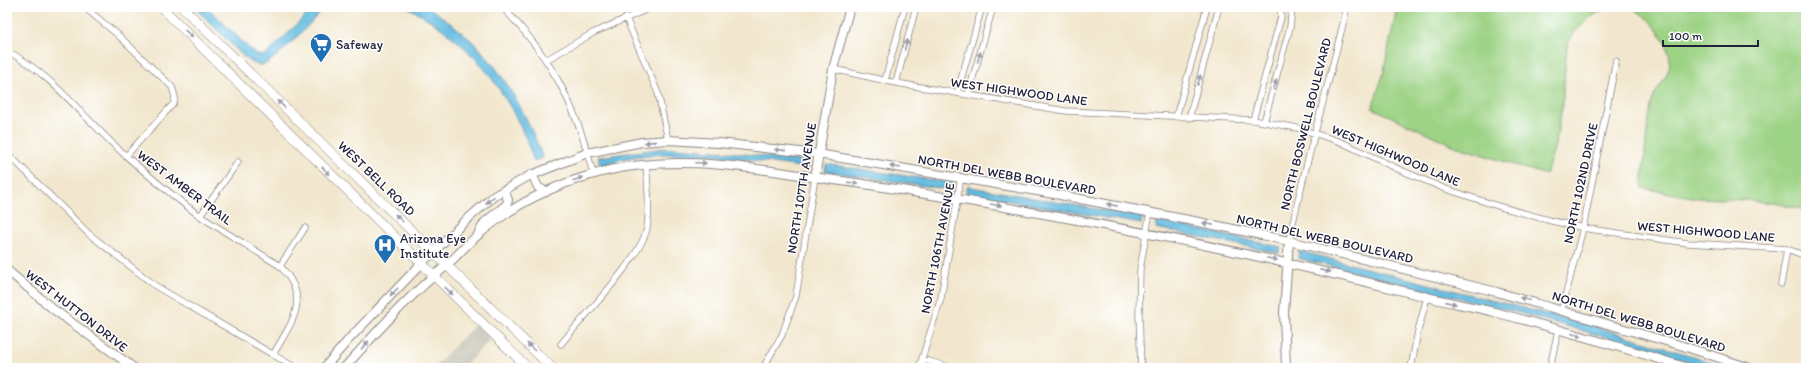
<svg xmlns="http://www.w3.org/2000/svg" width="1813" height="375" viewBox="0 0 1813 375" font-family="Itim,sans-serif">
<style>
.industrial{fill:#c8c4b8}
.green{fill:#9dd385;stroke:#607a60}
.water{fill:#62bce0;stroke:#426f8e}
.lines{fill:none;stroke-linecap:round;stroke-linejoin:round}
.street-casing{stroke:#8a8484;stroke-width:7}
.secondary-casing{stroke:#8a8484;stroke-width:10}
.primary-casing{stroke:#8a8484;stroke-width:10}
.street{stroke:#fff;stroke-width:5.5}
.secondary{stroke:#fff;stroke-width:8}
.primary{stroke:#fff;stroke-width:9}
.oneway{fill:#9c9ca7}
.labels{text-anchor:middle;stroke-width:3;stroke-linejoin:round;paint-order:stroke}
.poi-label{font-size:13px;fill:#22223b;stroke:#fff;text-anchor:start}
.street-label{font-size:13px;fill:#22223b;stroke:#fff}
</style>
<rect width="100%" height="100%" fill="#fff"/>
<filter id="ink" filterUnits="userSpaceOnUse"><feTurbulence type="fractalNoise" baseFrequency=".025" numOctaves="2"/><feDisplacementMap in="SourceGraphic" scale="8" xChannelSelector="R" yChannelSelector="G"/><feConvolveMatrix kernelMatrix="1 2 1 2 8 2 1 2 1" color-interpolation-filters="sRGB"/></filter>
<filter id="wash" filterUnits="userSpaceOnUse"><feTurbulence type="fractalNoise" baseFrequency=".012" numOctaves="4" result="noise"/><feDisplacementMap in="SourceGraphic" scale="16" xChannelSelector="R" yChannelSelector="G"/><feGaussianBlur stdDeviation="0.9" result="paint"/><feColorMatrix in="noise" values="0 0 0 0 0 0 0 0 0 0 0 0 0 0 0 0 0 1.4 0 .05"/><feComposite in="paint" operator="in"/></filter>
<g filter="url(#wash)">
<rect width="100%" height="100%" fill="#f2e7ce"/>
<path class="industrial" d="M476,324L491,339L462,368H433Z"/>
<path class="green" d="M1397,7H1616L1605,9L1589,18L1574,33L1567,45L1562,107L1556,142L1546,175L1455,146L1372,108L1383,75Z
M1627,7H1806V210L1773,203L1745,200L1697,198L1642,188C1644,161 1646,133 1651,106C1653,92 1665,82 1669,68C1675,47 1648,11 1627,7Z"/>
<path class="water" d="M194,7H207L255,54L263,56L268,53L314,7H325C315,18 273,65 261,65C254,65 249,60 244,57Z
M407,7C413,7 420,6 426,7C433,9 442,17 449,22C496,56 523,105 543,158L534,161C511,93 472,41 407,7Z
M676,148L738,153L809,162L808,168C746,160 660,142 600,166L598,157L657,149Z
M826,164L953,183L952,190L825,171Z
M968,185L971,187L1142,217L1141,224L966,193Z
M1157,221L1281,247L1279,253L1156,228Z
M1299,251L1597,327L1699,358L1727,368H1709L1655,351L1520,313L1298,258Z"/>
</g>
<g filter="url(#ink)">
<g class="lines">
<g class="street-casing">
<path id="street" d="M84,7L117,34L172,87L175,97L174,103L126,156
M502,7C551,56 577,107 593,174
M626,18L658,93L668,140
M7,51C54,75 86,121 125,155C149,176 174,197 200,216C226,233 253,249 280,266C312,300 292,321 273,355
M546,60L593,33L652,7
M833,69L896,83L1066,111L1253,120L1298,128L1341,142L1398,169L1443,188L1501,207L1552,221L1589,229L1688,243L1787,249L1806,256
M885,80L905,7
M896,83L916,7
M957,93L982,7
M968,95L993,7
M1176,117L1207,7
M1189,118L1219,7
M1253,120L1281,17L1280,7
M1264,122L1290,27L1292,7
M7,153L89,234L157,287L296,368
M200,216L238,162
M1289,241C1305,162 1329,85 1347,7
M280,266L305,228
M1781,284L1787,249
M1562,309L1583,228L1616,61
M561,344C581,319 642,257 647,228C650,208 648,184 646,164
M922,359L952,368
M763,368L782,335L796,296L815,177
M919,368L941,298L961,177
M1141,368L1139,315L1140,269L1150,212
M1411,368L1418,331L1427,297
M1550,368L1558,330"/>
</g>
<g class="secondary-casing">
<path id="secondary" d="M532,174L538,187L546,192
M815,177L833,69L850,7
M479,232L485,222L507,204L508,200L504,190
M7,270L53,309L134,368
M324,368L350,338L421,264L463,223L494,196L529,176L587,153L642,142L668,140L719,143L818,154L1060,195L1219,226L1289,241L1497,292L1683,346L1750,368
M344,368C377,332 408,296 446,266C457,256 466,245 477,236C510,207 549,187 591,175C665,153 739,166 813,177C847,182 880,186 913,192C1085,219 1255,253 1423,296C1446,302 1470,306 1494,312C1559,329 1624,348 1688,368
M1286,368L1284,313L1289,241"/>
</g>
<g class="primary-casing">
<path id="primary" d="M161,7L528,368
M182,7L552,368"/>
</g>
<use href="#street" class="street"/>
<use href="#secondary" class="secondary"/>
<use href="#primary" class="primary"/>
</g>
<defs><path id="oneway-solid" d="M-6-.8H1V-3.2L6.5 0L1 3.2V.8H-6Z"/></defs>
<g class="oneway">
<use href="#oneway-solid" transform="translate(189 34) rotate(44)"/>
<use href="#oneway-solid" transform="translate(906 45) rotate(-75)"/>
<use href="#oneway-solid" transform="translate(979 57) rotate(-74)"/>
<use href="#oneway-solid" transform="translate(1199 80) rotate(-75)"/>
<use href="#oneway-solid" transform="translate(1275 85) rotate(-74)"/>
<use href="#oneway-solid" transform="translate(281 104) rotate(-136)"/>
<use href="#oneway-solid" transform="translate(650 142) rotate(174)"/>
<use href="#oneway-solid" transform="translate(780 150) rotate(-174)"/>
<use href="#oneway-solid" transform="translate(701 163) rotate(3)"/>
<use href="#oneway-solid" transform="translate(895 167) rotate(-171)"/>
<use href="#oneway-solid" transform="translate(326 171) rotate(45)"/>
<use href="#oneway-solid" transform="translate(578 179) rotate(-18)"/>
<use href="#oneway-solid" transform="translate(853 183) rotate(8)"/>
<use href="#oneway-solid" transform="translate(490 200) rotate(140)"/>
<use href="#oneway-solid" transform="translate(996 205) rotate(10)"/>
<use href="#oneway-solid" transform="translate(1112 205) rotate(-169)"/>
<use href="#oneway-solid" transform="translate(399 218) rotate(-135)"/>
<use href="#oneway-solid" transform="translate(1208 224) rotate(-169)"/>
<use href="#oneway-solid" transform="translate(1272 259) rotate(12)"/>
<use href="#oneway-solid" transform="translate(1325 271) rotate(13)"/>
<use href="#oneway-solid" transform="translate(449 291) rotate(44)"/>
<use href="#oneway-solid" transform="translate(394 292) rotate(134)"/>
<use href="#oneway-solid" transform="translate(1525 299) rotate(-165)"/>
<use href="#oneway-solid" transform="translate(1451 303) rotate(13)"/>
<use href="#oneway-solid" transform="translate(1577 335) rotate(15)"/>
<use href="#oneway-solid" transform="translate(365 345) rotate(-48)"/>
<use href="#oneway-solid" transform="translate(531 347) rotate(-135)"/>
</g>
</g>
<defs>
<g id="supermarket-pin" transform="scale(1.15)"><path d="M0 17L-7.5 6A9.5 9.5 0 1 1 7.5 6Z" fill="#1f6fb2" stroke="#fff"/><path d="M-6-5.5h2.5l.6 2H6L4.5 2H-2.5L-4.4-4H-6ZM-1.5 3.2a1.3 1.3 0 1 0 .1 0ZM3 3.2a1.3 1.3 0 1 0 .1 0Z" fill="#fff"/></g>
<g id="hospital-pin" transform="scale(1.15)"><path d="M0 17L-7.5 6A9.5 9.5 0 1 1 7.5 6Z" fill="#1f6fb2" stroke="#fff"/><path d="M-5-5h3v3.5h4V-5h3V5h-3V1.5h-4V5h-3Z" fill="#fff"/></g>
</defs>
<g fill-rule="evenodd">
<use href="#supermarket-pin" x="321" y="44"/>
<use href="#hospital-pin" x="385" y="245"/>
</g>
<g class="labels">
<g class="poi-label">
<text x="336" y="49">Safeway</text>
<text x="400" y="243">Arizona Eye<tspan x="400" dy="15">Institute</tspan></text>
</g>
<g class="street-label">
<text transform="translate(1019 91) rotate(8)" y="5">WEST HIGHWOOD LANE</text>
<text transform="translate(1305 124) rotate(-76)" y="5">NORTH BOSWELL BOULEVARD</text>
<text transform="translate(1396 155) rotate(23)" y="5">WEST HIGHWOOD LANE</text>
<text transform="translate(1007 174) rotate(10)" y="5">NORTH DEL WEBB BOULEVARD</text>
<text transform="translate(377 178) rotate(44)" y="5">WEST BELL ROAD</text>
<text transform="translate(1580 183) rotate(-78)" y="5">NORTH 102ND DRIVE</text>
<text transform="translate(185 187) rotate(37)" y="5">WEST AMBER TRAIL</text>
<text transform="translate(801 188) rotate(-81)" y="5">NORTH 107TH AVENUE</text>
<text transform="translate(1706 231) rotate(5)" y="5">WEST HIGHWOOD LANE</text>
<text transform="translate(1325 238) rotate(13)" y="5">NORTH DEL WEBB BOULEVARD</text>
<text transform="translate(937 248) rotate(-79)" y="5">NORTH 106TH AVENUE</text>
<text transform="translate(77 310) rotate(38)" y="5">WEST HUTTON DRIVE</text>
<text transform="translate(1639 321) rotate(17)" y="5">NORTH DEL WEBB BOULEVARD</text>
</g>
</g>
<rect width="1813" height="375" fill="none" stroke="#fff" stroke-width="24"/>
<path d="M1663 40v6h95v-6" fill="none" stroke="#22223b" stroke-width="2"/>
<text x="1669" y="40" font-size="12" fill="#22223b" stroke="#ffffff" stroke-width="3" paint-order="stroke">100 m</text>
</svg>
